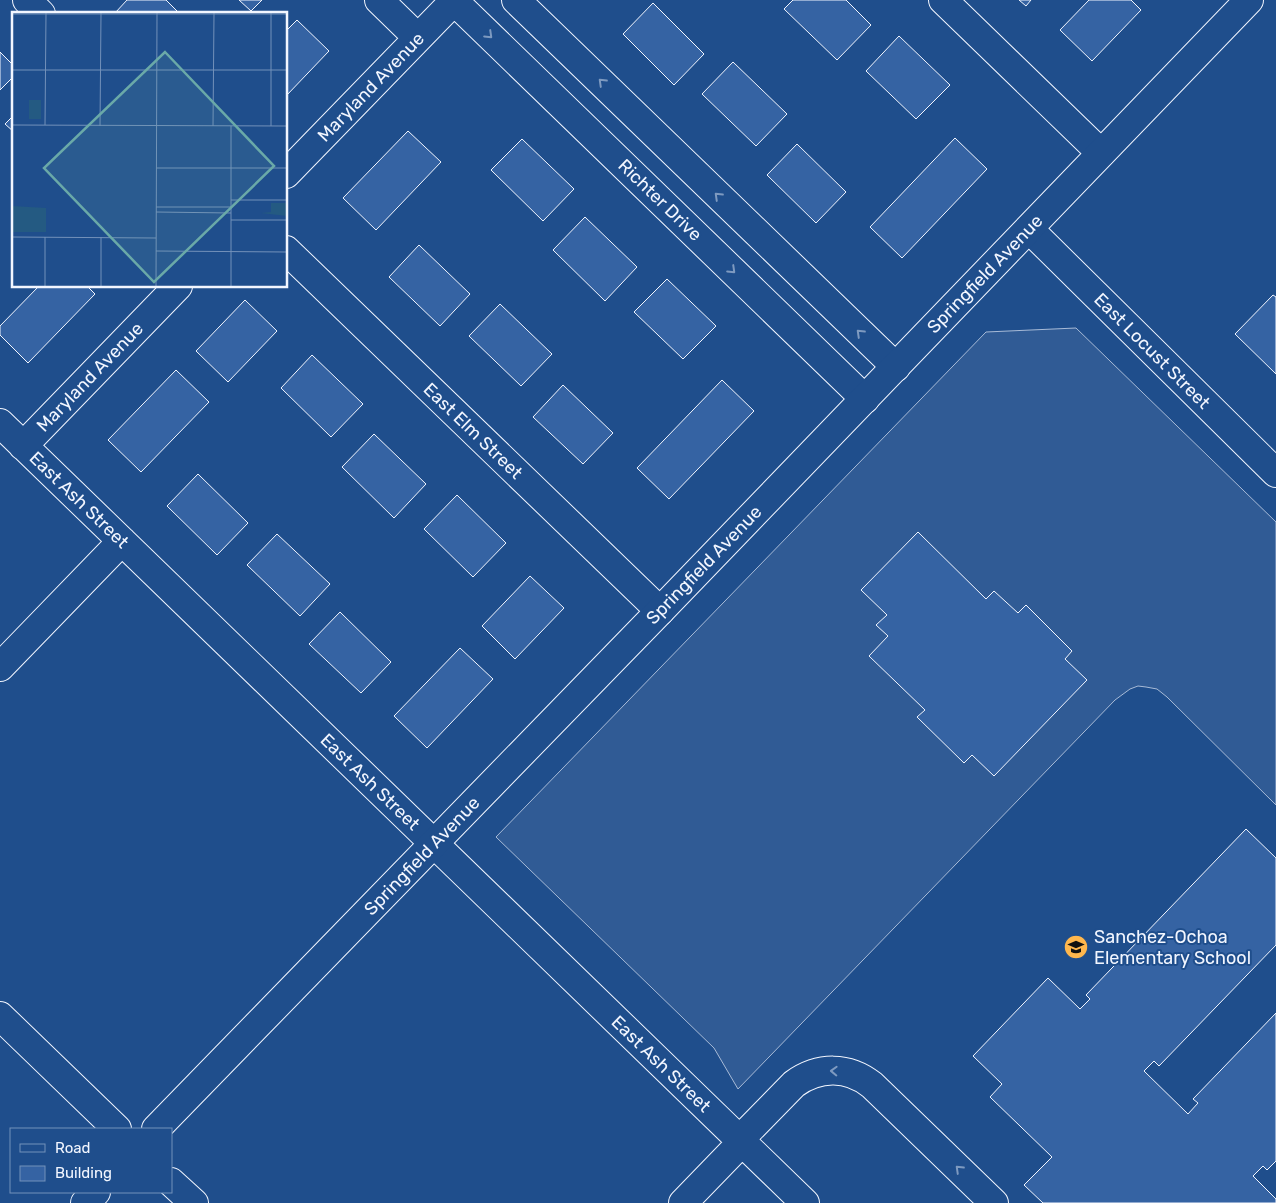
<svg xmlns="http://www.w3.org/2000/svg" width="1276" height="1203" viewBox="0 0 1276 1203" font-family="Rubik,sans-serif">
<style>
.parking{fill:#305b95;stroke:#a8bbd7}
.building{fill:#3563a3;stroke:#f2f6ff}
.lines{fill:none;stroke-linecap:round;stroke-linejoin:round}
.minor-casing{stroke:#f2f6ff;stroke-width:30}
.major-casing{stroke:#f2f6ff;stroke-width:30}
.minor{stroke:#1f4e8c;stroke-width:28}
.major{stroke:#1f4e8c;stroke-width:28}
.oneway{stroke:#7e9ac0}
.labels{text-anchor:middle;stroke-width:4;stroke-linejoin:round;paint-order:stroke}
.street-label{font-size:18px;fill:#f2f6ff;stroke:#1f4e8c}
.poi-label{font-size:18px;fill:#f2f6ff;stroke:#1f4e8c;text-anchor:start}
.inset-road{fill:none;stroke:#7391ba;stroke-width:1}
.view{fill:#6aa9a8;fill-opacity:0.15;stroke:#6aa9a8;stroke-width:2.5}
.inset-edge{fill:none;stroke:#f2f6ff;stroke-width:2.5}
</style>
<rect width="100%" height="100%" fill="#1f4e8c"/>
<path class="parking" d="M1076,328L1276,522V805L1167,697L1157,689L1146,687L1138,686L1130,689L1115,700L738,1089L714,1048L496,837L986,332Z"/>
<path class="building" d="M127,0H166L180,14H116L115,13Z
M239,0H262L251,11Z
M793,0H846L871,25L837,60L784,9Z
M1019,0H1031L1026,6Z
M1089,0H1131L1141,10L1092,61L1060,30Z
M653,3L704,54L674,85L623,34Z
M297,20L329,51L286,96V31Z
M899,36L950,85L916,119L866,71Z
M0,52L14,66V76L0,90Z
M733,62L787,114L756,146L702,94Z
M14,115V132L5,124Z
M408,131L441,162L376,230L343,198Z
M955,138L987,169L902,258L870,227Z
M522,139L574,189L543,221L491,170Z
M797,144L846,192L816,223L767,175Z
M585,217L637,267L605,301L553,250Z
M419,245L470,294L440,326L389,277Z
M667,279L716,326L683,359L634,312Z
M39,286H87L95,294L28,363L0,335V326Z
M1273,295L1276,297V374L1235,334Z
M245,300L277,331L228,382L196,351Z
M500,304L552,354L521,386L469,336Z
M312,355L363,404L331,437L281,388Z
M176,370L209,402L141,472L108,440Z
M722,380L754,411L669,499L637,468Z
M563,385L613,433L583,464L533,417Z
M374,434L426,484L394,518L342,467Z
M198,474L248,523L217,555L167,506Z
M457,495L506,543L473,577L424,529Z
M918,532L986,599L994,591L1018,613L1026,605L1072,651L1065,659L1087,680L994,776L972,755L964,763L917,717L925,710L869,656L888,636L876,625L887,615L861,590Z
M277,534L330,584L300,616L247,565Z
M530,576L564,608L515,659L482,626Z
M340,612L391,662L361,693L309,644Z
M460,648L493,679L427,748L394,716Z
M1246,829L1276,858V945L1159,1066L1154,1061L1144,1071L1188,1114L1198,1103L1193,1099L1276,1013V1161L1267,1170L1263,1166L1253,1176L1276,1199V1203H1043L1024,1185L1052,1157L990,1097L1002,1084L973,1056L1048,978L1080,1009L1090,999L1086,995Z"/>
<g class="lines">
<g class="minor-casing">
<path id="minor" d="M27,0L41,14
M379,0L418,38
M516,0L896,367
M943,0L1101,153
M454,1L865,399
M286,174L455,0
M1029,229L1276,473
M286,250L660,611
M0,423L805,1203
M23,446L178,286
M0,667L122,541
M0,1016L117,1129
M171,1182L194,1203
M683,1203L742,1142L748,1131L794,1084C819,1066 848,1066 872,1085L994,1203"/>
</g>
<g class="major-casing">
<path id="major" d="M156,1129L660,611L1249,0
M85,1203L96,1192"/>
</g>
<use href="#minor" class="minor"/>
<use href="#major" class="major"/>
</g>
<defs><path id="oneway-chevron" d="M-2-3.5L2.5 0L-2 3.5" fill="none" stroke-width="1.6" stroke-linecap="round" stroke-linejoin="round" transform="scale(1.25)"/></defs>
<g class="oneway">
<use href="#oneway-chevron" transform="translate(489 35) rotate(44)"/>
<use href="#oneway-chevron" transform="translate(602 82) rotate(-136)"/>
<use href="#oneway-chevron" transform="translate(718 196) rotate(-136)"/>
<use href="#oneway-chevron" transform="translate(732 270) rotate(44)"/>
<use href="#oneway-chevron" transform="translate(860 333) rotate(-136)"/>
<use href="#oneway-chevron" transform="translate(834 1071) rotate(-178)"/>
<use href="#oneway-chevron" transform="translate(959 1169) rotate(-136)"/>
</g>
<defs>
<g id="school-disc" transform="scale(1.25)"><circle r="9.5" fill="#ffb74d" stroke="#1f4e8c"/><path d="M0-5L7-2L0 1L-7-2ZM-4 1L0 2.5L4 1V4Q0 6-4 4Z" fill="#111"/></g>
</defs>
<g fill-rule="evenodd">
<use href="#school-disc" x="1076" y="947"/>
</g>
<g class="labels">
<g class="street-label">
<text transform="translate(371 87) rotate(-46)" y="6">Maryland Avenue</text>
<text transform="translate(660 200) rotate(44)" y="6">Richter Drive</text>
<text transform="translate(985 274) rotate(-46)" y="6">Springfield Avenue</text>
<text transform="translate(1152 351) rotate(45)" y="6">East Locust Street</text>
<text transform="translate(90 377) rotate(-46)" y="6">Maryland Avenue</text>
<text transform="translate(473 431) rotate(44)" y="6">East Elm Street</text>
<text transform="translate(79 500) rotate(44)" y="6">East Ash Street</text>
<text transform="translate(704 565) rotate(-46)" y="6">Springfield Avenue</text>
<text transform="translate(370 782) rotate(44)" y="6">East Ash Street</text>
<text transform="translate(422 856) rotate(-46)" y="6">Springfield Avenue</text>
<text transform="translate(661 1064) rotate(44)" y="6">East Ash Street</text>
</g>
<g class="poi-label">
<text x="1094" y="943">Sanchez-Ochoa<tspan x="1094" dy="21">Elementary School</tspan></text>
</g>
</g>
<g transform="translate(12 12)">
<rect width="275" height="275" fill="#1f4e8c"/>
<path d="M17,88H29V107H17ZM259,191H275V204L249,201L259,200ZM0,194L34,196V220H0Z" fill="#245a82"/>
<path class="inset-road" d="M0,2H275M0,58H275M0,113L275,114M33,113L34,1M88,114L89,1M201,114L202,1M259,114V1M144,156H275M219,188H275M144,195H219M144,200L219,201M219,208H275M0,225L144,226M144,239L275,240M33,274V225M89,274V225M144,274L145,1M219,274V114"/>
<path class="view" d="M153,40L262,154L142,270L32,156Z"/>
<rect width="275" height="275" class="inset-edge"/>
</g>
<rect x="10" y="1128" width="162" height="65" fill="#1f4e8c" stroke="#7391ba"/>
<rect x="20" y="1144" width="25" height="8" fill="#1f4e8c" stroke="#7391ba"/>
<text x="55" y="1153" font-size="15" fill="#f2f6ff">Road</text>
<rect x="20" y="1166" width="25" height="15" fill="#3563a3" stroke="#7391ba"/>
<text x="55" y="1178" font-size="15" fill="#f2f6ff">Building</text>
</svg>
